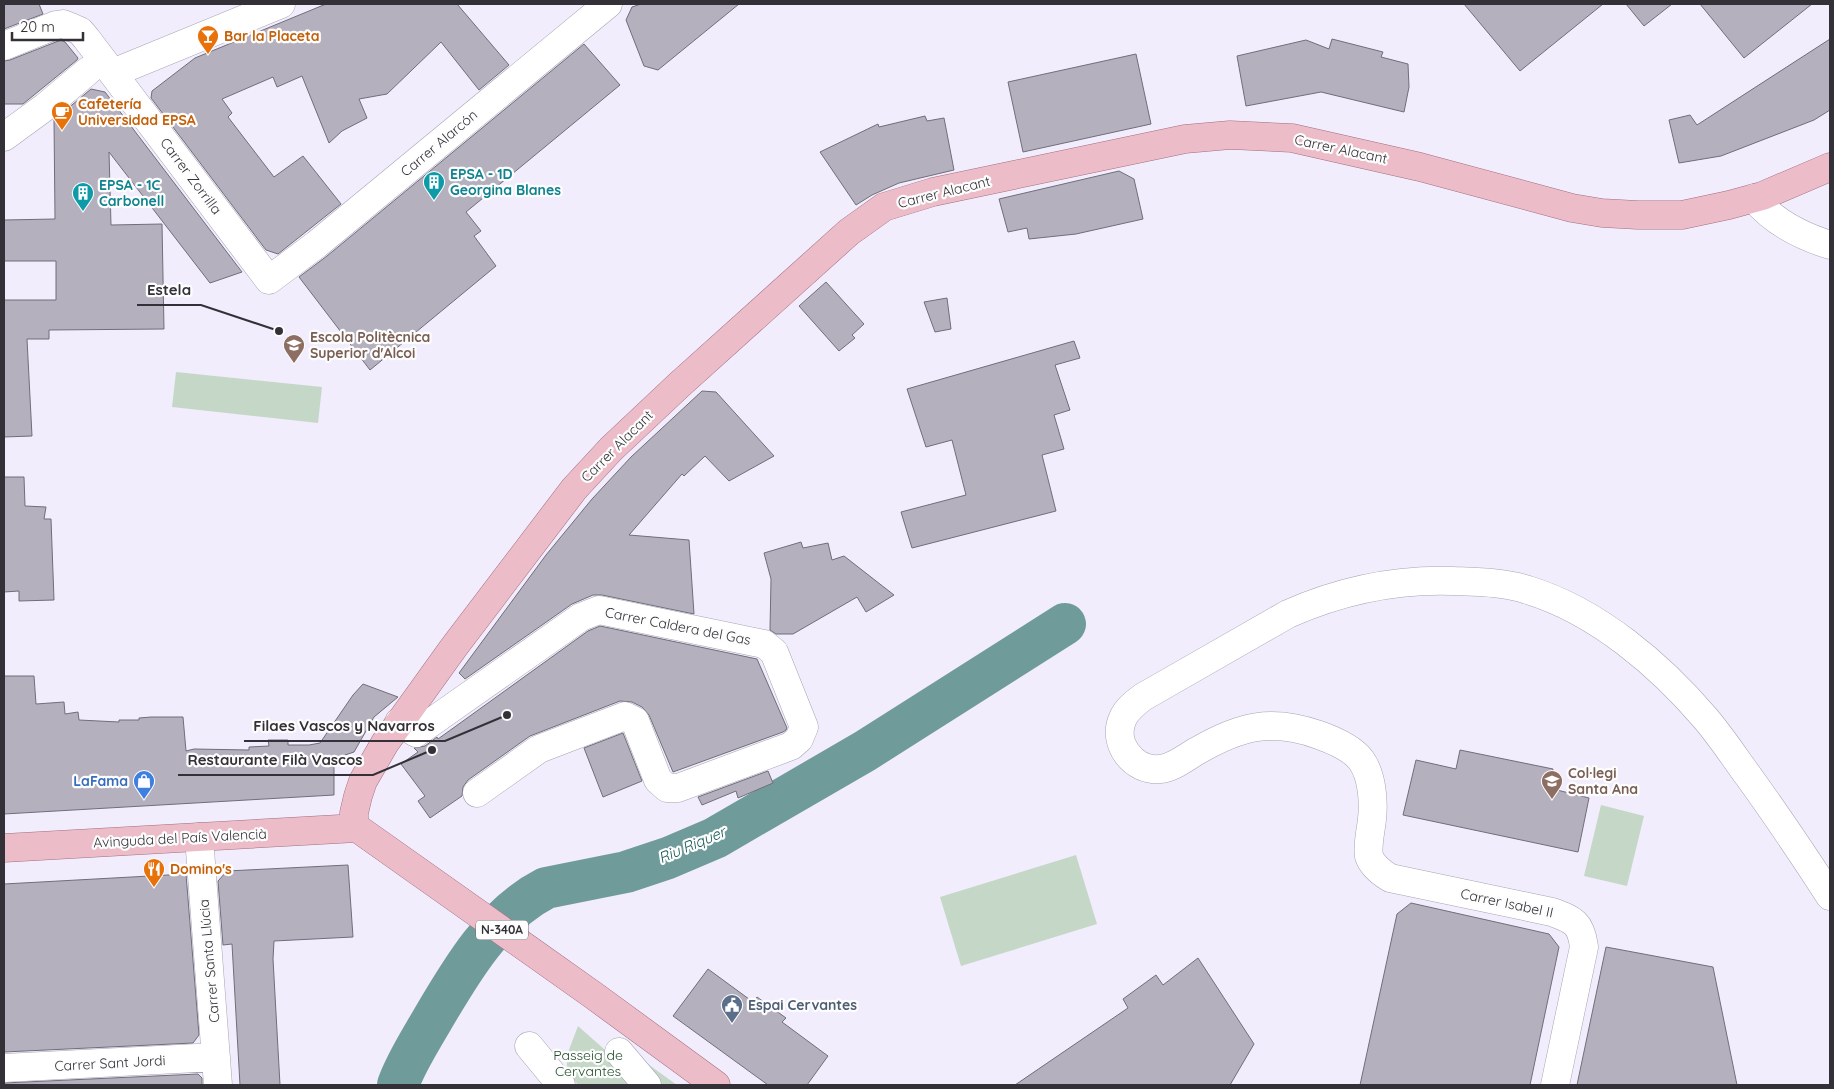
<svg xmlns="http://www.w3.org/2000/svg" width="1834" height="1089" viewBox="0 0 1834 1089" font-family="Quicksand,sans-serif">
<style>
.green{fill:#c5d8c7}
.lines{fill:none;stroke-linecap:round;stroke-linejoin:round}
.river{stroke:#6f9b9a;stroke-width:42}
.building{fill:#b4b0be;stroke:#716e7b}
.minor-casing{stroke:#a7a4b1;stroke-width:29}
.major-casing{stroke:#a36e7e;stroke-width:29}
.minor{stroke:#fff;stroke-width:28}
.major{stroke:#ecbcc9;stroke-width:28}
.labels{text-anchor:middle;stroke-width:4.5;stroke-linejoin:round;paint-order:stroke}
.shield{fill:#fdfdfd;stroke:#706e72;stroke-width:1}
.shield-label{font-size:12px;font-weight:bold;fill:#333137}
.food-label{font-size:14px;font-weight:bold;fill:#c56008;stroke:#fdfdfd;text-anchor:start}
.street-label{font-size:14px;fill:#333137;stroke:#fdfdfd}
.culture-label{font-size:14px;font-weight:bold;fill:#0d838f;stroke:#fdfdfd;text-anchor:start}
.education-label{font-size:14px;font-weight:bold;fill:#785e54;stroke:#fdfdfd;text-anchor:start}
.shop-label{font-size:14px;font-weight:bold;fill:#366cbe;stroke:#fdfdfd;text-anchor:end}
.service-label{font-size:14px;font-weight:bold;fill:#4e5e75;stroke:#fdfdfd;text-anchor:start}
.park-label{font-size:14px;fill:#204d2a;stroke:#fdfdfd}
.water-label{font-size:15px;font-style:italic;fill:#185858;stroke:#fdfdfd}
.leader{fill:none;stroke:#333137;stroke-width:2}
.callout-dot{fill:#333137;stroke:#fdfdfd;stroke-width:2}
.callout-label{font-size:15px;text-anchor:middle;font-weight:bold;fill:#333137;stroke:#fdfdfd;stroke-width:4.5;stroke-linejoin:round;paint-order:stroke}
</style>
<rect width="100%" height="100%" fill="#f1edfc"/>
<path class="green" d="M176,372L322,387L318,423L172,407Z
M1601,805L1644,816L1627,886L1584,876Z
M1076,855L1097,924L961,966L940,897Z
M578,1026L613,1057L624,1047L677,1085H578L567,1071V1055Z"/>
<g class="lines">
<path class="river" d="M398,1085C405,1065 417,1046 428,1027C458,976 491,916 546,888L626,872L668,858L715,838L865,751L1065,624"/>
</g>
<path class="building" d="M4,4H39L43,14L4,29Z
M326,4H457L509,65L479,90L441,42L387,94L359,99L367,118L342,131L329,143L302,76L277,87L273,77L222,99L232,113L228,117L274,177L303,156L341,204L278,254L266,250L151,98L152,91L195,58Z
M641,4H739L658,70L644,66L626,20L632,7Z
M1464,4H1603L1520,71Z
M1626,4H1672L1644,26Z
M1700,4H1812L1744,58Z
M1332,39L1383,52L1381,57L1408,64L1409,87L1404,112L1321,92L1246,106L1237,56L1306,40L1329,49Z
M1830,39V110L1814,120L1721,156L1679,163L1669,120L1690,115L1697,125Z
M61,40L65,42L78,58L77,60L23,104H4V61L10,60Z
M584,44L620,85L466,212L481,231L474,236L496,266L370,370L299,277L327,256Z
M1136,54L1151,124L1023,152L1008,82Z
M91,89L105,92L242,272L210,283L109,152L111,225L162,224L164,329L49,330V339H27L32,436L4,437V300H56V261H4V220L55,219L54,120Z
M925,116L927,121L944,118L954,170L899,183L872,195L856,205L820,152L878,124L879,127Z
M1119,171L1134,179L1143,219L1076,234L1029,239L1027,228L1008,232L999,199Z
M826,282L864,324L852,335L855,338L839,351L799,306Z
M947,298L951,329L935,332L924,302Z
M1074,341L1080,358L1055,365L1070,410L1054,415L1064,449L1042,455L1056,511L912,548L901,512L966,495L952,440L926,447L907,389Z
M702,391L716,392L774,456L729,481L705,456L684,476L682,474L629,535L689,540L694,614L602,595H593L572,604L465,679L459,673L546,555L592,499L631,457Z
M4,477H24L25,506L46,507L44,519H51L54,600L19,601V591L4,592Z
M801,542L803,548L828,543L832,560L844,556L894,595L866,612L857,597L793,634H776L770,630L771,579L764,553Z
M600,626L757,659L787,728L786,730L783,732L673,772L649,715L642,707L632,702L620,701L530,736L468,780L463,787L462,796L430,818L418,801L425,796L401,764L418,752L414,748L425,746L437,737L438,739L588,631Z
M4,676H34L36,704L64,702L65,714L78,712L79,720L119,722V720H139V718L151,717H183L186,751L194,749L249,750V747L269,746L268,740H288V745H309L320,743L353,695L363,684L398,697L374,717L354,752L345,755L341,761L334,765V795L4,814Z
M623,733L642,781L603,797L584,748Z
M1460,750L1553,769L1549,788L1589,798L1578,852L1403,815L1416,760L1456,769Z
M768,771L773,783L738,798L736,791L702,805L698,797Z
M348,865L353,937L274,941L273,959L280,1085H240L232,944L223,945L218,881L227,871Z
M186,874L199,1035L193,1043L4,1052V884Z
M1411,903L1549,934L1559,947L1530,1085H1360L1397,914Z
M1606,947L1713,967L1737,1085H1577Z
M1198,958L1254,1044L1230,1085H1015L1128,1008L1123,999L1156,975L1163,985Z
M708,969L753,1002L757,997L786,1018L782,1022L828,1056L807,1085H768L673,1016Z
M198,1074L202,1078V1085H4V1083Z"/>
<g class="lines">
<g class="minor-casing">
<path id="minor" d="M4,46L56,25L63,24L73,28L80,31L86,38L269,280L317,244L608,4
M113,73L281,4
M4,137L45,107L88,71
M1754,198C1773,222 1801,236 1830,245
M399,722L416,733L581,617L599,610L764,644L774,652L804,727L799,739L791,746L678,788H667L658,780L635,721L625,716L539,749L477,793
M199,837L218,1085
M529,1046L561,1085
M619,1052L647,1085
M4,1068L216,1057
M1555,1085L1584,947C1581,923 1574,920 1552,912L1390,878C1382,873 1372,866 1369,856C1367,845 1371,830 1372,819C1374,801 1372,775 1361,760C1352,748 1333,740 1319,735C1271,718 1240,726 1197,751C1186,757 1173,768 1160,769C1134,772 1111,743 1123,718C1127,709 1135,703 1143,697L1288,614C1340,591 1396,579 1453,581C1477,582 1505,582 1528,590C1597,611 1660,665 1706,719C1722,738 1735,758 1749,777C1777,816 1804,856 1830,896"/>
</g>
<g class="major-casing">
<path id="major" d="M357,828L354,823V813L358,796L363,781L385,743L454,647L574,489L611,449L679,385L849,232L884,207L933,192L1185,139L1230,135L1292,138L1420,167L1572,208L1602,213L1638,215H1682L1729,205L1762,196L1830,167
M357,828L593,995L716,1085
M4,848L357,828"/>
</g>
<use href="#minor" class="minor"/>
<use href="#major" class="major"/>
</g>
<defs>
<g id="bar-pin" transform="scale(1.125)"><path d="M0 17L-7.5 6A9.5 9.5 0 1 1 7.5 6Z" fill="#e8710a" stroke="#fdfdfd"/><path d="M-6-5H6L.8 .8V4.5H3.5V6h-7V4.5H-.8V.8Z" fill="#fff"/></g>
<g id="cafe-pin" transform="scale(1.125)"><path d="M0 17L-7.5 6A9.5 9.5 0 1 1 7.5 6Z" fill="#e8710a" stroke="#fdfdfd"/><path d="M-5.5-4.5H6V0H3Q3 3.5 0 3.5H-2.5Q-5.5 3.5-5.5 0ZM3-3.2v2h1.7v-2ZM-6 4.5H4V6H-6Z" fill="#fff"/></g>
<g id="building-pin" transform="scale(1.125)"><path d="M0 17L-7.5 6A9.5 9.5 0 1 1 7.5 6Z" fill="#0f9aa8" stroke="#fdfdfd"/><path d="M-4-6H4V6H1V3H-1V6H-4ZM-2.5-4.3h1.7v1.8h-1.7ZM.8-4.3h1.7v1.8H.8ZM-2.5-1h1.7V.8h-1.7ZM.8-1h1.7V.8H.8Z" fill="#fff"/></g>
<g id="university-pin" transform="scale(1.125)"><path d="M0 17L-7.5 6A9.5 9.5 0 1 1 7.5 6Z" fill="#8d6e63" stroke="#fdfdfd"/><path d="M0-5L7-2L0 1L-7-2ZM-4 1L0 2.5L4 1V4Q0 6-4 4Z" fill="#fff"/></g>
<g id="shop-pin" transform="scale(1.125)"><path d="M0 17L-7.5 6A9.5 9.5 0 1 1 7.5 6Z" fill="#3f7fe0" stroke="#fdfdfd"/><path d="M-5-2.5h2.3a2.7 3.5 0 0 1 5.4 0H5L5.5 6h-11ZM-1.5-2.5h3a1.5 2.3 0 0 0-3 0Z" fill="#fff"/></g>
<g id="school-pin" transform="scale(1.125)"><path d="M0 17L-7.5 6A9.5 9.5 0 1 1 7.5 6Z" fill="#8d6e63" stroke="#fdfdfd"/><path d="M0-5L7-2L0 1L-7-2ZM-4 1L0 2.5L4 1V4Q0 6-4 4Z" fill="#fff"/></g>
<g id="restaurant-pin" transform="scale(1.125)"><path d="M0 17L-7.5 6A9.5 9.5 0 1 1 7.5 6Z" fill="#e8710a" stroke="#fdfdfd"/><path d="M-5-6h1v4h1v-4h1v4h1v-4h1v5L-1.5 .5V6h-2V.5L-5-1ZM5-6V6H3V1.5H1.5Q1.5-4 5-6Z" fill="#fff"/></g>
<g id="civic-pin" transform="scale(1.125)"><path d="M0 17L-7.5 6A9.5 9.5 0 1 1 7.5 6Z" fill="#5c6f8a" stroke="#fdfdfd"/><path d="M-.6-6.5H3V-4.5H.6V-3L4-1V1h2V6H-6V1h2V-1L-.6-3ZM-1.2 2.5V6h2.4V2.5Z" fill="#fff"/></g>
</defs>
<g fill-rule="evenodd">
<use href="#bar-pin" x="208" y="36"/>
<use href="#cafe-pin" x="62" y="112"/>
<use href="#building-pin" x="434" y="182"/>
<use href="#building-pin" x="83" y="193"/>
<use href="#university-pin" x="294" y="345"/>
<use href="#shop-pin" x="144" y="781"/>
<use href="#school-pin" x="1552" y="781"/>
<use href="#restaurant-pin" x="154" y="869"/>
<use href="#civic-pin" x="732" y="1005"/>
</g>
<g class="labels">
<rect class="shield" x="476" y="920.5" width="52" height="19" rx="4"/>
<g class="shield-label">
<text x="502" y="934">N-340A</text>
</g>
<g class="food-label">
<text x="224" y="41">Bar la Placeta</text>
<text x="78" y="109">Cafetería<tspan x="78" dy="16">Universidad EPSA</tspan></text>
<text x="170" y="874">Domino's</text>
</g>
<g class="street-label">
<text transform="translate(439 143) rotate(-40)" y="5">Carrer Alarcón</text>
<text transform="translate(1341 149) rotate(12)" y="5">Carrer Alacant</text>
<text transform="translate(191 176) rotate(53)" y="5">Carrer Zorrilla</text>
<text transform="translate(944 192) rotate(-14)" y="5">Carrer Alacant</text>
<text transform="translate(617 446) rotate(-45)" y="5">Carrer Alacant</text>
<text transform="translate(678 626) rotate(11)" y="5">Carrer Caldera del Gas</text>
<text transform="translate(180 838) rotate(-3)" y="5">Avinguda del País Valencià</text>
<text transform="translate(1507 903) rotate(12)" y="5">Carrer Isabel II</text>
<text transform="translate(209 961) rotate(-95)" y="5">Carrer Santa Llúcia</text>
<text transform="translate(110 1063) rotate(-3)" y="5">Carrer Sant Jordi</text>
</g>
<g class="culture-label">
<text x="450" y="179">EPSA - 1D<tspan x="450" dy="16">Georgina Blanes</tspan></text>
<text x="99" y="190">EPSA - 1C<tspan x="99" dy="16">Carbonell</tspan></text>
</g>
<g class="education-label">
<text x="310" y="342">Escola Politècnica<tspan x="310" dy="16">Superior d'Alcoi</tspan></text>
<text x="1568" y="778">Col·legi<tspan x="1568" dy="16">Santa Ana</tspan></text>
</g>
<g class="shop-label">
<text x="128" y="786">LaFama</text>
</g>
<g class="service-label">
<text x="748" y="1010">Espai Cervantes</text>
</g>
<g class="park-label">
<text x="588" y="1060">Passeig de<tspan x="588" dy="16">Cervantes</tspan></text>
</g>
<g class="water-label">
<text transform="translate(692 845) rotate(-23)" y="5">Riu Riquer</text>
</g>
</g>
<path class="leader" d="M279 331L201 305H137M507 715L445 741H244M432 750L373 775H178"/>
<g class="callout-dot">
<circle cx="279" cy="331" r="5"/>
<circle cx="507" cy="715" r="5"/>
<circle cx="432" cy="750" r="5"/>
</g>
<g class="callout-label">
<text x="169" y="295">Estela</text>
<text x="344" y="731">Filaes Vascos y Navarros</text>
<text x="275" y="765">Restaurante Filà Vascos</text>
</g>
<rect width="1834" height="1089" fill="none" stroke="#333137" stroke-width="10"/>
<path d="M12 32v8h71v-8" fill="none" stroke="#333137" stroke-width="2.5"/>
<text x="20" y="32" font-size="15" fill="#333137" stroke="#fdfdfd" stroke-width="4" paint-order="stroke">20 m</text>
</svg>
